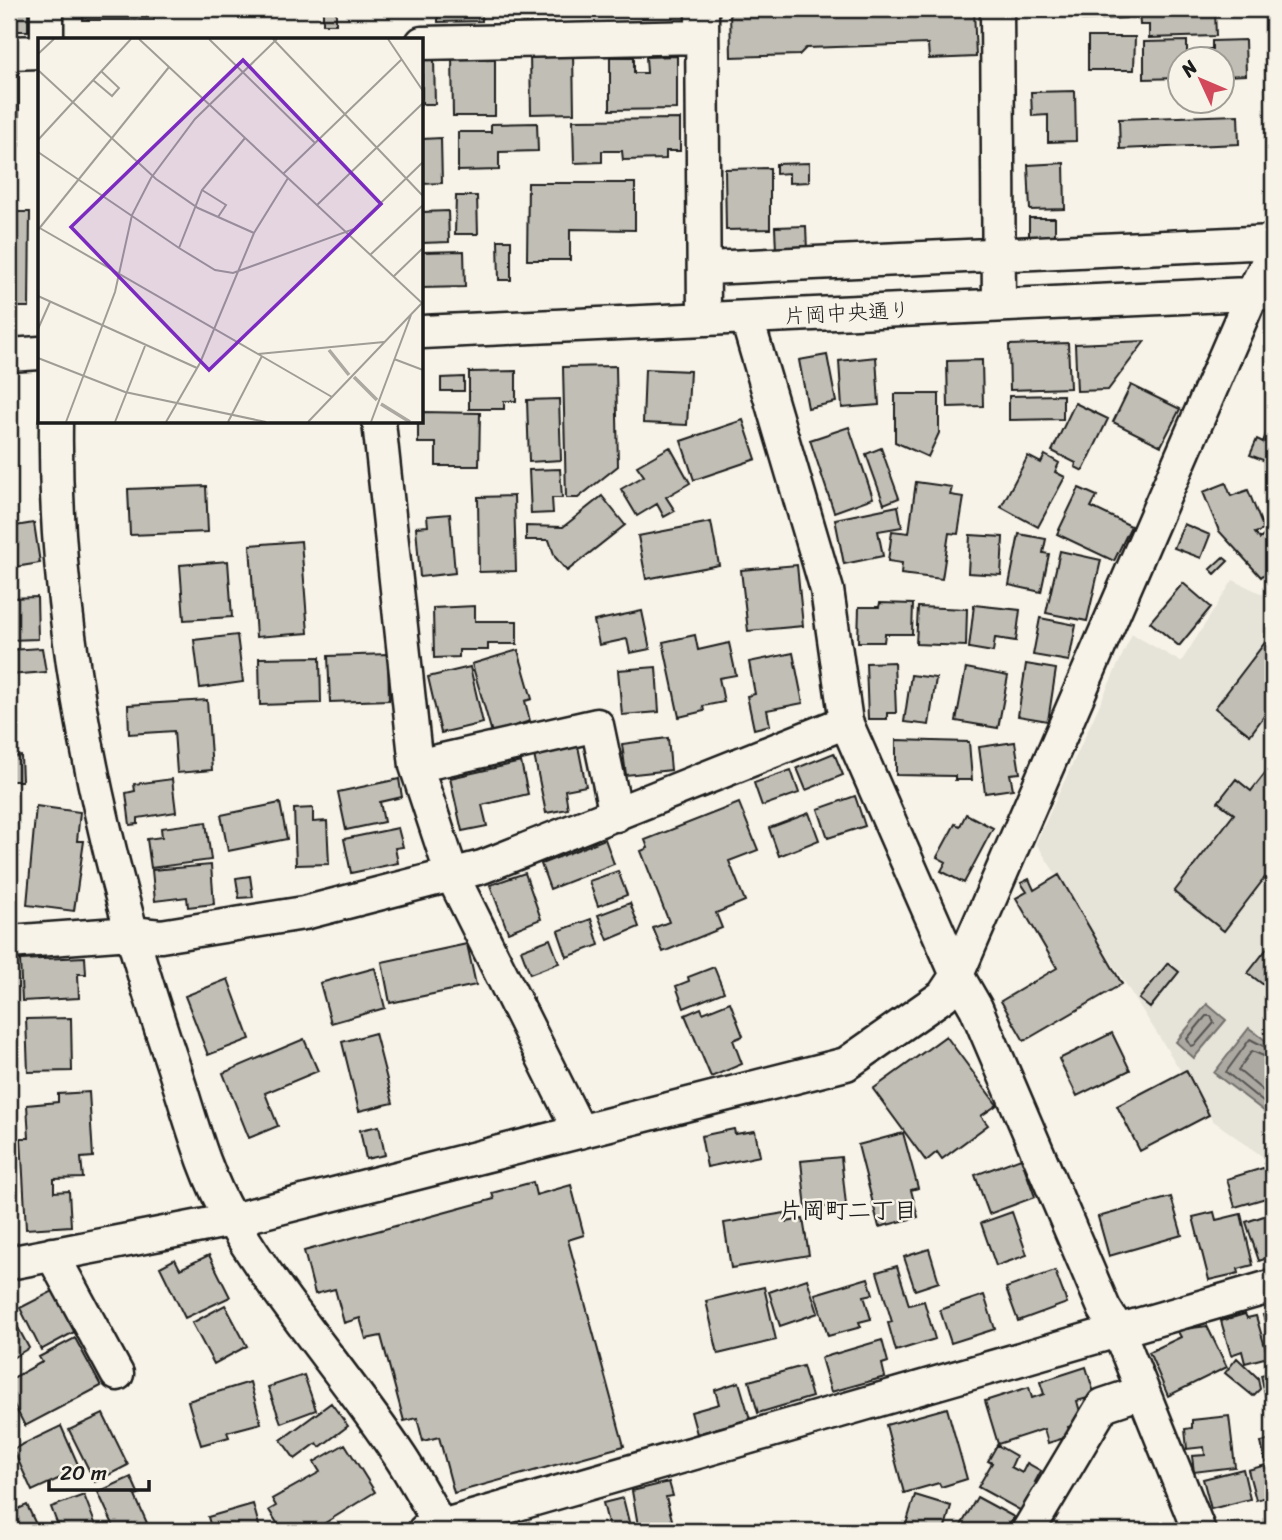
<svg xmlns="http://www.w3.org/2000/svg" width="1282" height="1540" viewBox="0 0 1282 1540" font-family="Sriracha,'Klee One',sans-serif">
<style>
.built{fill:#e6e3d9}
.water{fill:#aca9a2;stroke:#72716c;stroke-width:2}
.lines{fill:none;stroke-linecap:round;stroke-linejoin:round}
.shore{stroke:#565452;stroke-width:2}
.building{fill:#c0beb5;stroke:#1c1c1c;stroke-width:2}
.minor-casing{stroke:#1c1c1c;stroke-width:37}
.minor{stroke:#f7f3e8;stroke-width:32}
.labels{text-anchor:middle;stroke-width:5;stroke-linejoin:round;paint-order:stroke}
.street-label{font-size:21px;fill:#1c1c1c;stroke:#f7f3e8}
.neighbourhood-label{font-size:23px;font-weight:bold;fill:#1c1c1c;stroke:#f7f3e8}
.inset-river{fill:none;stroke:#aca9a2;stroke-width:3.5}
.inset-road{fill:none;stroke:#9f9d96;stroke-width:2}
.view{fill:#7b2cbf;fill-opacity:0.15;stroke:#7b2cbf;stroke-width:3.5}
.inset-edge{fill:none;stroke:#1c1c1c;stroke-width:3.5}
</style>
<rect width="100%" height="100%" fill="#f7f3e8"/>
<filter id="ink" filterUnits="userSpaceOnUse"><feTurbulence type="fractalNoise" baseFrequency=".0143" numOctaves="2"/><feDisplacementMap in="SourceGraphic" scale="14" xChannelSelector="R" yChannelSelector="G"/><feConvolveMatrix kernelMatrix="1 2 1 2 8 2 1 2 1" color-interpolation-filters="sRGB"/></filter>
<g filter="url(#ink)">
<path class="built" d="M1233,580L1273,599V1164L1212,1120L1036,843L1132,634L1181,662Z"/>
<path class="water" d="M1207,1004L1226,1020L1194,1058L1176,1042Z
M1249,1028L1273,1046V1118L1214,1073Z"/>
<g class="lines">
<path class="shore" d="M1206,1016H1211L1214,1023L1195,1045L1191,1046L1187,1039Z
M1273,1051L1250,1039L1226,1072L1273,1110
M1273,1060L1252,1051L1238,1070L1273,1099"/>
</g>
<path class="building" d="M9,9H28V31H9Z
M83,9H154V20H83Z
M323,9H336V24H323Z
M438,9H482V21L438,22Z
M730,9H974L976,57L929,59L928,44L806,48L799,55L731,57Z
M1081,9H1126V18L1082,20Z
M1139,9L1215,11L1216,36L1149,38V25H1140Z
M1088,37H1135L1134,70H1088Z
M1245,40L1246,75L1222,76V60H1201V49H1212V41Z
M1187,41V60H1180V78L1144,79V42Z
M573,52L574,113L531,114L530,53Z
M452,56H495V116H453Z
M677,56V109L610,110V57H634V73H647L646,57Z
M422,60H434L435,104H422Z
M9,69H19V146H9Z
M1075,91L1076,141L1048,142V115L1032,116L1031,92Z
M1238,115L1239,144L1120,149L1119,119Z
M680,119V151H666V159L623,160L622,151H602V162L574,163L573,120Z
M537,123L538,151L499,152V170L458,171V132H491V124Z
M441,138L442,183L422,184V139Z
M809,163V182L789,183V173L776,174V164Z
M1064,163L1065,209L1030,210L1028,165Z
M770,168V229L726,230L725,169Z
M9,171H16L14,207H9Z
M528,183H635V230L570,229V260H527Z
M456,196H477L478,234H455Z
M448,211L449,242L422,243V212Z
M9,212H30L29,307H9Z
M1029,218H1055V238H1029Z
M806,226L807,251H776L775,227Z
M498,240H511V280H499Z
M464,251L465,287L422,288V252Z
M1145,341L1108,390L1077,391L1075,344Z
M1068,343L1070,388L1010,390L1009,345Z
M827,355L836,402L808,408L799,360Z
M876,357L879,405L842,408L839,361Z
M982,360L983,406L948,407L947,361Z
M616,366L618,466L578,498H566L563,367Z
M645,369L690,371L687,425L643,423Z
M516,371V401H504V409H469V372Z
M464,377V391H441V378Z
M1131,385L1180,409L1161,446L1113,422Z
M895,394H939V433L928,457L895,442Z
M1063,395V419L1009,420V396Z
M559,399L561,460L529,462L527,400Z
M1075,403L1108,419L1083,471L1075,467L1076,463L1052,451Z
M422,412L480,413L479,466H436V443H418V422H422Z
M1273,417V464L1250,455L1257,439L1263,442Z
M743,420L756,459L694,480L681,441Z
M849,427L873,498L834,512L810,440Z
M670,447L690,483L666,497L675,511L664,517L657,504L637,516L621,489L644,476L637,466Z
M881,448L899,498L884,504L866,454Z
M1045,455L1059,463L1055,472L1065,477L1038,527L1001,507L1028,456L1041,463Z
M560,469L562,498H552L553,513L531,514L529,470Z
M916,482L952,487L950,495L964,497L958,534L949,533L942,579L901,574L902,563L888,561L892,531L909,533Z
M1226,483L1231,496L1248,490L1264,530L1255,533L1260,539L1273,527V576L1268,571L1261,577L1219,531L1203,492Z
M206,486L208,532L130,535L128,489Z
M1079,488L1097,496L1091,507L1131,526L1114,561L1057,534Z
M514,496L516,571L479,572L478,497Z
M602,496L625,525L567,571L555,557L549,540H526V526L563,527Z
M898,506L902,527L878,531L883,556L844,564L835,519Z
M450,514L455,573L420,577L416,527L428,526L427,516Z
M711,522L719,565L646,579L638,536Z
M34,523L40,563L15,567L9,527Z
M1184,524L1210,535L1201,558L1174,548Z
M1019,534L1046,539L1043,553L1049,554L1041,592L1009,585Z
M970,535L1003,537L1001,575L968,573Z
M301,541L308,633L256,637L250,545Z
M1060,551L1101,560L1087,621L1046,613Z
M1223,557L1228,561L1215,574L1210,569Z
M228,561L232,617L184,620L180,565Z
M797,565L803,626L748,631L741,570Z
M1183,583L1211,607L1179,646L1150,622Z
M37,597L38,639L9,640V598Z
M880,603L913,604L912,634H885L884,642H858L859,607H879Z
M974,605L1020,610L1016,641L995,638L993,652L969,648Z
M475,606V621H517V644H488V650H459V657L434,658L433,608Z
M918,607L967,609L966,646L916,644Z
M642,611L650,649L630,653L627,639L599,645L594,621Z
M1040,618L1076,625L1069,661L1033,655Z
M1273,632V704L1250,735L1215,708Z
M237,635L243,682L200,688L194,640Z
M695,635L698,650L729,643L736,675L719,678L724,702L703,706L704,711L679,717L663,642Z
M42,648L46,672L9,675V650Z
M518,650L532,699L525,701L530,721L492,733L472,664Z
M793,653L803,703L767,710L770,725L754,729L747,696L755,694L749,662Z
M388,654L389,700L330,702L328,656Z
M320,657L321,703L260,705L259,658Z
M894,662L896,713H887V719H868L866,663Z
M1026,664L1056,669L1048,721L1018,716Z
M470,667L483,723L441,733L428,677Z
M656,667L659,712L622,715L618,670Z
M966,668L1008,676L998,728L956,721Z
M911,675L936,678L929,725L904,722Z
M207,700L212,770L177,773L174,731L129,734L128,705Z
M668,738L671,770L626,775L622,744Z
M896,740L969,742L972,780H955V776L896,775Z
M1015,742L1020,773L1010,774L1013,789L985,793L979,747Z
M578,746L586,786L565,790L568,809L546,813L534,755Z
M834,753L843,775L806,790L797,768Z
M21,756L22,781H9V757Z
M521,762L528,794L482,805L487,826L462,831L450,778Z
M1273,763V867L1224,931L1174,892L1234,814L1218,802L1236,779L1251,791Z
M791,770L799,793L762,806L754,783Z
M172,779L176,812L138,818V824L130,825L126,793L135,791L134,784Z
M399,779L402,797L380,802L384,822L346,830L338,792Z
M855,796L865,826L828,838L818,809Z
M280,803L287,839L228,851L221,815Z
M739,803L758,850L729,861L745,901L716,913L722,928L663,952L653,928L669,922L641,851L648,848L645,840Z
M36,806L80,812L77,841H84L74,911L27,905Z
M313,808V822L327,821L329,864L296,865L294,809Z
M809,813L819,840L779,856L769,828Z
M966,814L993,828L964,883L941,871L946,862L937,857L955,824L960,826Z
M206,822L211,860L151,868L147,839L162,837L161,828Z
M398,828L403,847L395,848L398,863L351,873L344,839Z
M605,839L614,864L550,889L541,864Z
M211,865L214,904L188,907L187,897L155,901L152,870Z
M618,871L627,895L598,906L589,881Z
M525,873L541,919L508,932L490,885Z
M1059,875L1122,984L1024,1041L1001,1001L1057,968L1016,898L1027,892L1021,883L1029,879L1034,890Z
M250,876L253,897L239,898L236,878Z
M630,903L639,927L608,940L598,915Z
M591,919L599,945L567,957L558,931Z
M550,939L559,963L530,974L521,950Z
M1273,941V992L1248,973Z
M467,944L476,985L390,1003L382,962Z
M85,957L86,974H78L79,998L22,1001L20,960Z
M1168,963L1179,972L1150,1008L1139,999Z
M714,967L724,992L684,1008L676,986L689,981L688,977Z
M375,968L385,1008L331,1023L320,983Z
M228,979L250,1039L208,1055L185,996Z
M730,1002L743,1036L733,1040L742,1064L711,1077L685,1015L701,1008L703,1013Z
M71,1018L72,1071L28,1072L26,1019Z
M375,1033L393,1103L359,1111L342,1042Z
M1112,1033L1130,1070L1077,1096L1059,1059Z
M946,1036L997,1105L981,1116L988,1125L942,1159L937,1152L926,1161L873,1089Z
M304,1039L318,1071L265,1093L278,1126L249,1138L223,1073Z
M1186,1070L1209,1115L1140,1151L1117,1106Z
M89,1092L93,1157L81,1158L83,1178L54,1179V1192L69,1191L71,1226L26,1229L21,1138H29L27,1105L58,1102V1094Z
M379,1126L385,1155L366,1159L360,1130Z
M734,1129L735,1134L755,1131L760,1156L707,1167L701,1136Z
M903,1133L918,1188L911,1190L918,1217L879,1227L858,1145Z
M841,1157L846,1205L806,1209L801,1161Z
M1021,1158L1035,1197L989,1214L975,1175Z
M1263,1168L1273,1172V1196L1235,1207L1227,1179Z
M533,1182L536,1195L571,1185L584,1235L568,1240L624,1446L454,1493L439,1437L423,1441L417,1418L404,1421L381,1336L366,1339L360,1318L344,1323L335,1289L315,1294L304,1251L494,1199L492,1193Z
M1171,1197L1182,1235L1109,1256L1098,1217Z
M1012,1212L1027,1255L996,1266L981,1223Z
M1214,1212L1216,1220L1241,1214L1253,1265L1238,1269L1239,1273L1209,1280L1193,1217Z
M785,1213L786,1222L803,1219L809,1255L731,1268L724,1223Z
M1273,1213V1256L1259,1261L1246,1222Z
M929,1249L939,1282L915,1290L904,1257Z
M209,1255L230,1297L185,1318L160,1267L175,1259L180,1269Z
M897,1266L909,1305L924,1301L935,1339L896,1351L888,1323L892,1322L877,1272Z
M1055,1271L1067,1303L1018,1321L1006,1288Z
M868,1278L873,1294L864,1296L871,1319L859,1322L861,1327L828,1336L815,1294Z
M807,1279L818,1313L780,1326L769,1292Z
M764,1287L776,1340L718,1354L706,1301Z
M55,1290L76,1331L41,1350L20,1308Z
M984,1295L995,1329L951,1343L940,1310Z
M225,1305L247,1346L214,1364L192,1323Z
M1273,1305V1348L1263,1315L1269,1314L1267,1307Z
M9,1311L29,1348L9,1360Z
M1245,1314L1247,1318L1256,1316L1268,1357L1245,1363L1242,1351L1231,1355L1221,1321Z
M1207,1326L1227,1367L1168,1396L1149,1352L1181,1337L1177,1330Z
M75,1338L101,1386L25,1426L9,1395V1380L42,1362L39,1357Z
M882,1340L888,1362L882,1364L885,1377L831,1392L821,1358Z
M1237,1358L1258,1378L1260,1389L1253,1396L1225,1373Z
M803,1366L812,1397L758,1413L749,1381Z
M1086,1367L1095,1396L1077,1401L1083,1423L1068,1427L1071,1436L1048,1443L1044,1429L998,1444L985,1401L1029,1387L1032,1398L1044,1394L1040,1382Z
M1273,1372V1422H1271L1261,1375Z
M304,1375L316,1410L281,1423L268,1387Z
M250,1382L261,1423L227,1432L229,1437L201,1445L188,1401Z
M739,1382L750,1419L697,1434L691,1412L719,1404L715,1390Z
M331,1403L348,1426L320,1447L317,1443L295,1459L281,1440Z
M947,1408L967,1479L941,1487L939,1483L904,1493L886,1425Z
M103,1414L128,1465L95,1482L69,1430Z
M1229,1416L1235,1467L1194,1472L1192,1456L1205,1455L1204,1447L1187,1449L1185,1429L1192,1428V1420Z
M61,1426L80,1469L32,1491L13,1449Z
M1272,1440L1273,1461L1265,1462L1261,1442Z
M345,1444L375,1492L312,1531H282L269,1510L276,1506L272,1499L320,1472L314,1462Z
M997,1445L1016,1456L1011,1467L1022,1473L1027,1463L1041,1471L1035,1482L1043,1486L1027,1514L978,1487L992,1463L988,1461Z
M1273,1463V1495L1256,1500L1248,1470Z
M1243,1469L1250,1499L1211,1509L1203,1479Z
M131,1477L139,1495L135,1496L147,1523L129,1531H116L98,1492Z
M669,1482L673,1496L666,1497L675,1531H639L632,1491Z
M84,1495L98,1531H60L51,1507Z
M915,1495L951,1506L944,1531H904Z
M977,1497L1014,1517L1006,1531H958Z
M623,1498L631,1530L610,1531L603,1503Z
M253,1504L260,1529L212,1531L208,1517Z
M27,1505L39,1531H9V1513Z
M529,1522L533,1531H502Z
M810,1527L851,1531H809Z"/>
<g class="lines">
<g class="minor-casing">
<path id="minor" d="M47,9V40
M702,9L704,319
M997,9L999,304
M422,43L702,37
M9,53L40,52
M707,268L1273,242
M747,319L827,590L846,722L957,975L976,1008L1104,1308L1119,1332L1199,1531
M422,332L1270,293
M9,355L40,353
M56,422C53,640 103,859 173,1065C190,1116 203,1171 230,1217C280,1302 347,1376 401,1458C416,1481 430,1507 443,1531
M379,422L416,766L452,875L580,1132
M416,766L597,725L616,815
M9,942L131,933L161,936L304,913L482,867L846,722
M52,1254L117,1374
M9,1263L232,1220L846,1064L943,996L957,975L1252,294L1273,252
M424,1531L1273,1286
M1028,1531L1103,1405L1142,1392"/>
</g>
<use href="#minor" class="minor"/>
</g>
</g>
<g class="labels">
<g class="street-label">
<text transform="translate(847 313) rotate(-3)" y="7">片岡中央通り</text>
</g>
<g class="neighbourhood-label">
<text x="848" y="1218">片岡町二丁目</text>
</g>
</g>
<g transform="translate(38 38)">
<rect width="385" height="385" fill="#f7f3e8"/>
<path class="inset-river" d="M291,312L311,337M316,339L339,362M343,366L372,384"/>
<path class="inset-road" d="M101,1L384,265L270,384M171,1L277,105M235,1L385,158M350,1L385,53M0,16L16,1M0,32L118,141L160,170L216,195M55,42L74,58L81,50L63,33M0,102L93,1M0,114L141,210L177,232L195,235L316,191L385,124M245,136L364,21M164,152L188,167L180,179M279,167L385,65M0,189L220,316L346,304M0,192L131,29M141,210L164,152L207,100M332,217L385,167M355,239L385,210M0,258L159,330M0,291L12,264M220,316L294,359M0,320L87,354L228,384M356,321L385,332M28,384L77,254L94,177L113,140L157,81L239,1M77,384L107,308M128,384L162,325L216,195L250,140M190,384L224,318M333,384L373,277"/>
<path class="view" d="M205,22L343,166L171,332L33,189Z"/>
<rect width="385" height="385" class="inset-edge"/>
</g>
<rect width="1282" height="1540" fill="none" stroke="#f7f3e8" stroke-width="35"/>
<rect x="18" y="18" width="1247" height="1505" fill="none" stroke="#1c1c1c" stroke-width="2.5" filter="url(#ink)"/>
<g transform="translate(1201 80) rotate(314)"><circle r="33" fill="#f7f3e8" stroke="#9f9d96" stroke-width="2"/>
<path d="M0-5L12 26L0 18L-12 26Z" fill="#d1495b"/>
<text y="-10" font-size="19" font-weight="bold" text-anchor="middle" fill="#1c1c1c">N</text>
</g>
<path d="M49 1480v10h100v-10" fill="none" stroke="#1c1c1c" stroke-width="3.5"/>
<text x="60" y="1480" font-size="21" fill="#1c1c1c" stroke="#f7f3e8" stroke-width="5" paint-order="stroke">20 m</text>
</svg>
